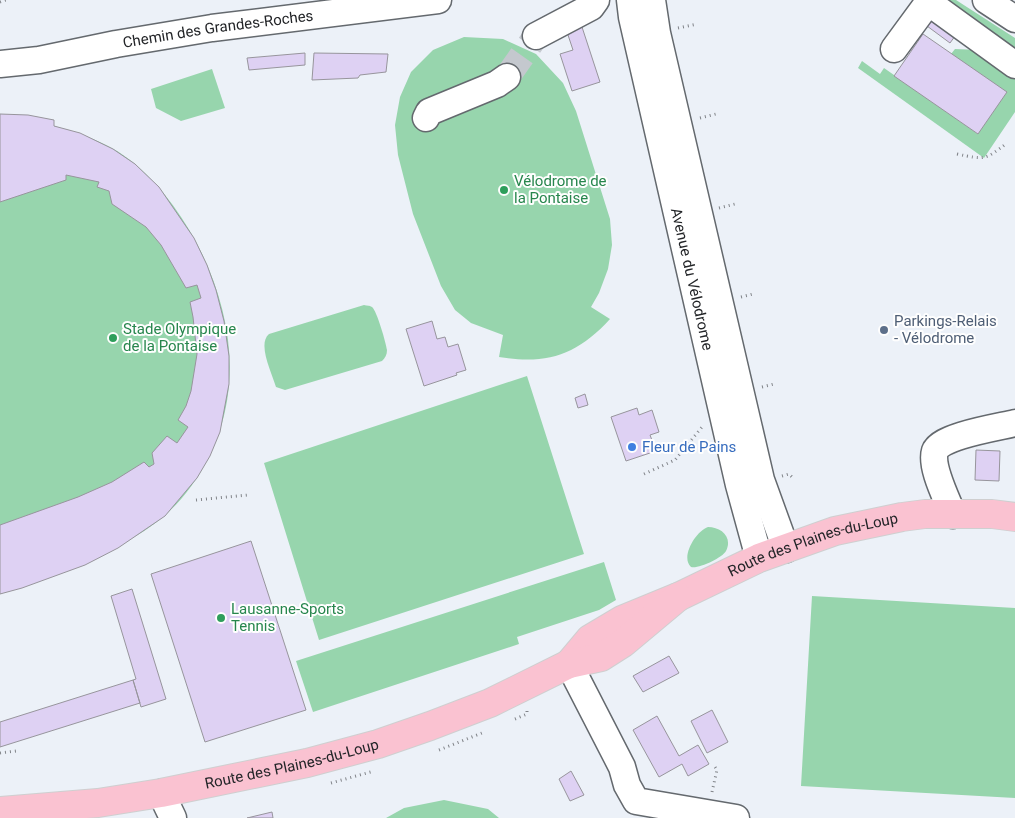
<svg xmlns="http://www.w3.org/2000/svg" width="1015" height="818" viewBox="0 0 1015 818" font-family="Roboto,sans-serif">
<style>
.green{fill:#97d5ad}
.building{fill:#ded1f3;stroke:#97959c}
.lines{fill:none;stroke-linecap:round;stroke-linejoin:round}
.minor-tunnel{stroke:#c4c8ce;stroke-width:26;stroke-dasharray:26 13;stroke-linecap:butt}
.minor-casing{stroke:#64696e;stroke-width:29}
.major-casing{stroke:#cfcfd0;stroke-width:30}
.path{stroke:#818489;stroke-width:3;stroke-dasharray:1 4;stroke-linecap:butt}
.minor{stroke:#fff;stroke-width:26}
.major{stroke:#fac2d1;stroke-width:28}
.leisure-dot{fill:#2e9e5b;stroke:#fefefe;stroke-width:2}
.service-dot{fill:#5c6f8a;stroke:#fefefe;stroke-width:2}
.shop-dot{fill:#3f7fe0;stroke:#fefefe;stroke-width:2}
.labels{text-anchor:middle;stroke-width:4;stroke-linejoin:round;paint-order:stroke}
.street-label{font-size:15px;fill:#232528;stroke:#fefefe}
.leisure-label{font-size:15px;fill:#27864d;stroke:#fefefe;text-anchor:start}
.service-label{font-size:15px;fill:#4e5e75;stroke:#fefefe;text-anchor:start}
.shop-label{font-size:15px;fill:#366cbe;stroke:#fefefe;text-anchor:start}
</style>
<rect width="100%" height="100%" fill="#ecf1f8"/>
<path class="green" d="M941,0H956L1015,38V58Z
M464,37L503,39L536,54L563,83L576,111L610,219L612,245L608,269L599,293L591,307L610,319C577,355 547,365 499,357L503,335L471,323L455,310L441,286L413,214L398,155L395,125L400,97L411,72L433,50Z
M955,49L980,50L1015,71V112L984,158L858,68L862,61L880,74L884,68L978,134L951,54Z
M212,69L225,108L181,121L156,108L151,89Z
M0,114L54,120V126C83,134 114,145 136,165C194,215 236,307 229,384C226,426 209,466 182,498C152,533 112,550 71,567C47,577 24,587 0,594Z
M364,305C367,306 369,305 372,307C377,311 386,343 387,350C387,355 385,358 382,361L285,390L276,387C272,373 257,344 269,334Z
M527,376L584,554L319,640L264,463Z
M708,527C721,527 733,537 726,551C722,558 699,569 691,567C680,557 696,531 708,527Z
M604,562L616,600L599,610L517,637L519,644L313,712L296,661Z
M812,596L1015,608V798L801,786Z
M444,800L488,809L499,818H386L404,808Z"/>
<path class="building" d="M940,8L963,25L950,43L927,26Z
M582,27L600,82L572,91L560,54L573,50L567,32Z
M923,34L1007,92L978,134L894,76Z
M305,53V65L249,70L247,58Z
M314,53L388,54L386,72L360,75L358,78L312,80Z
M0,114L28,115L54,120V126L80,133L113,149L135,164L159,187L194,238L207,265L216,290L224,321L229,356V384L220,432L210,456L197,478L165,516L118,548L85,565L22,588L0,594V525L78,497L112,482L144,462L149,467L154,464L152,453L167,436L177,443L188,427L178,420L186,406L191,391L197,354L193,317L190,302L201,298L197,285L186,288L161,245L146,227L112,204L109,191L97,187L99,182L66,175V180L0,202Z
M432,321L437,339L445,337L448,347L458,344L466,370L456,373L457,375L424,386L406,329Z
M585,394L588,405L578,408L575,398Z
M637,408L639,415L652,410L659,432L650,435L656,451L626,461L611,417Z
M976,450L1000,451L999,481L975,480Z
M251,541L306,710L205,742L151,574Z
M132,589L166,699L141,707L133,680L136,679L111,596Z
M669,656L679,673L643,692L633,676Z
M133,680L140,703L0,747V722Z
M712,710L728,742L707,753L691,721Z
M657,716L679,756L698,745L709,764L688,776L682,764L659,777L633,730Z
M571,771L584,795L570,801L559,779Z
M272,812L273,818H247Z"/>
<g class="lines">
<path class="minor-tunnel" d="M507,77L536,36"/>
<g class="minor-casing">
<g id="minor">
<path id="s1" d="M630,0L632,17L739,485L759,558"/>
<path d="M652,0L657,33L761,480L786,549"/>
<path d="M986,0L1015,19"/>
<path d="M928,2L1015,65"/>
<path d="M536,36L591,7L596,0"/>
<path d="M894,49L930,0"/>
<path id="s2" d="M0,64L39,60L116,44L212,28L438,0"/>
<path d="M426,118L429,112L497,84L507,77"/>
<path d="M953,515C947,499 930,467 935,451C940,436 999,427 1015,423"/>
<path d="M569,664L622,767L627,785L636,801L736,818"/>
<path d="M161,793L173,818"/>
</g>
</g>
<g class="major-casing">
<g id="major">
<path id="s3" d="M569,664L590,639L622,620L678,597L759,558L835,531L902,517L925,514H992L1015,517"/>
<path id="s4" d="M0,811L98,803L161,793L307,763L378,744L430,726L490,703L569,664L601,657L623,643L678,597"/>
</g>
</g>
<path class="path" d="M0,2L6,0
M678,28L697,24
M700,118L716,114
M957,154C985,160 985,160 1007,143
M719,208L735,204
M741,297L753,294
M762,387L774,384
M644,474L675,460L702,427
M782,476L789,474L794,479
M196,500L248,495
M515,719L527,714V710
M439,750L482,733
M0,753L16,751
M331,783L374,771
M712,792L717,770L713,764"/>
<use href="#minor" class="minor"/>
<use href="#major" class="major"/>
</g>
<g class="leisure-dot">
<circle cx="504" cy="190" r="5"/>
<circle cx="113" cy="338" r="5"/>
<circle cx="221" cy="618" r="5"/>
</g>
<circle class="service-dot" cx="884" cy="330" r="5"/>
<circle class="shop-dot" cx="632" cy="447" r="5"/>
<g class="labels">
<g class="street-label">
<text dy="5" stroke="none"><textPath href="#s2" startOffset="221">Chemin des Grandes-Roches</textPath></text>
<text dy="5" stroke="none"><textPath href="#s1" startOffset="286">Avenue du Vélodrome</textPath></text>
<text dy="5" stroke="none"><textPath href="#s3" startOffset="276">Route des Plaines-du-Loup</textPath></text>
<text dy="5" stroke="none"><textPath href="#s4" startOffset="296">Route des Plaines-du-Loup</textPath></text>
</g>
<g class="leisure-label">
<text x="514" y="186">Vélodrome de<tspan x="514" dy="17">la Pontaise</tspan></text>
<text x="123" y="334">Stade Olympique<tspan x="123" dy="17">de la Pontaise</tspan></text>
<text x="231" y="614">Lausanne-Sports<tspan x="231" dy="17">Tennis</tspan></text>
</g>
<g class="service-label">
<text x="894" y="326">Parkings-Relais<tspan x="894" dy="17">- Vélodrome</tspan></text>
</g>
<g class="shop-label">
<text x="642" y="452">Fleur de Pains</text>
</g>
</g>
</svg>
